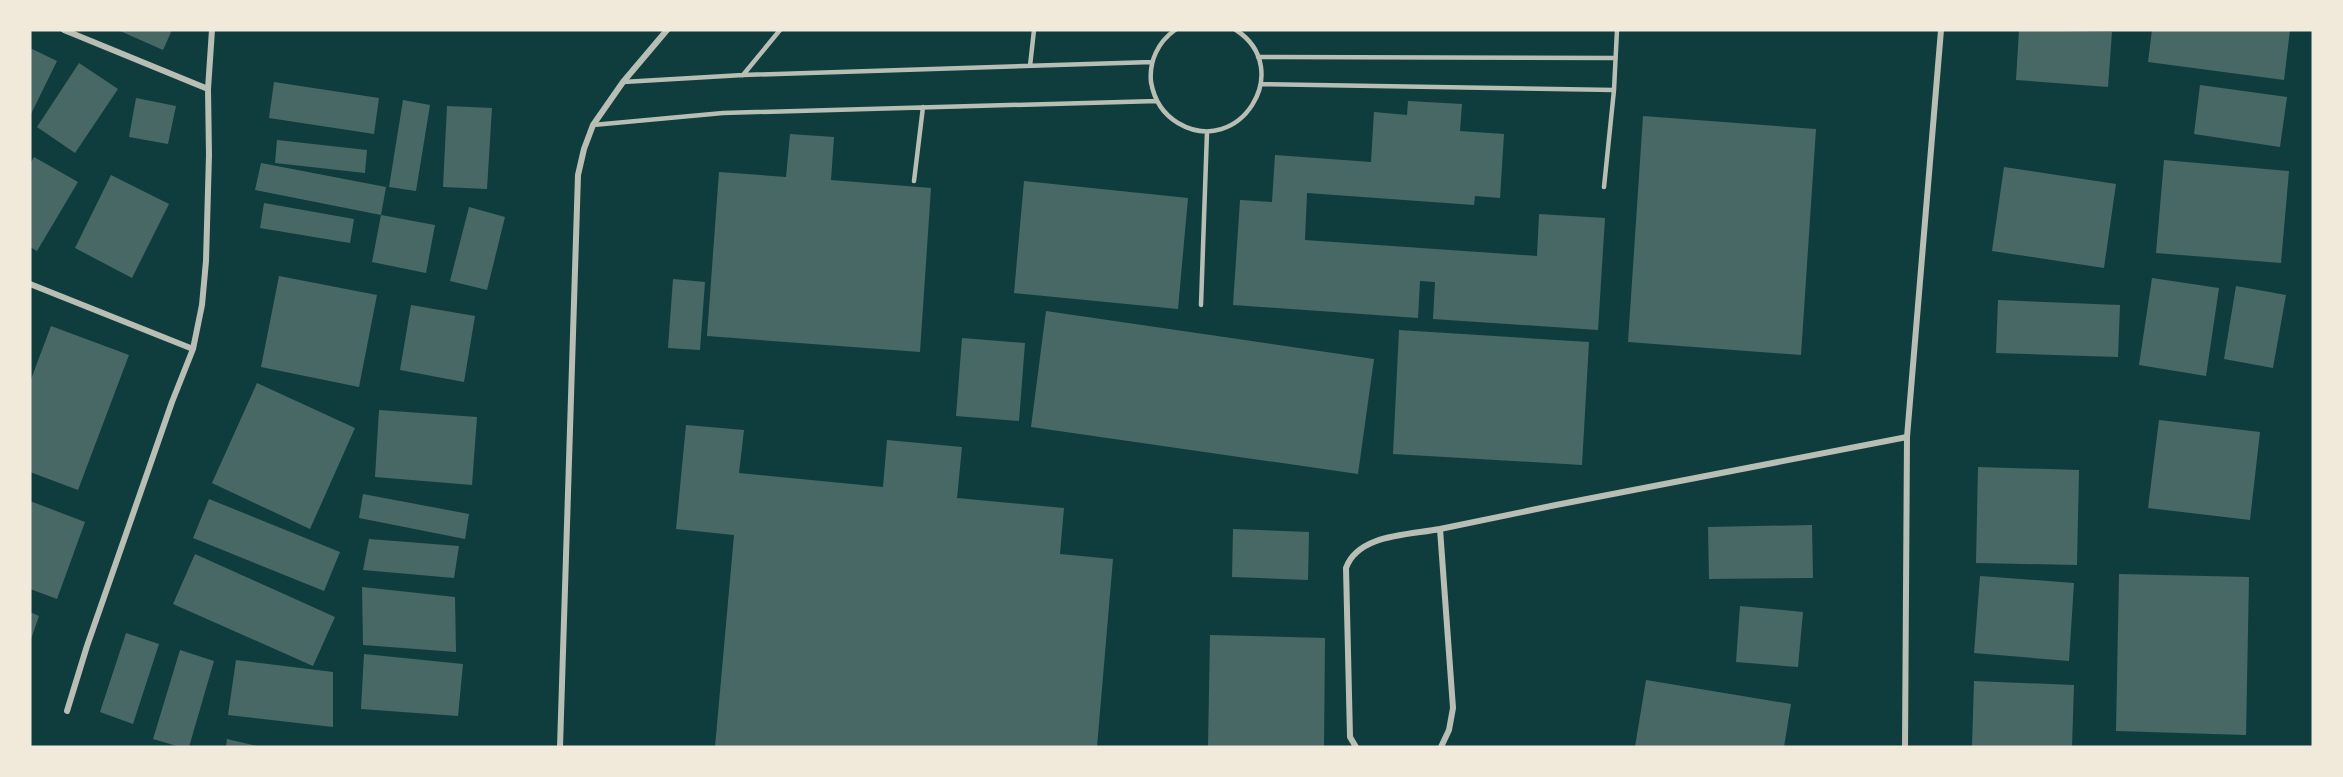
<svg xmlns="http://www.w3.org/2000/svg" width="2343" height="777" viewBox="0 0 2343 777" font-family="'PT Sans',sans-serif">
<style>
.building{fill:#486865}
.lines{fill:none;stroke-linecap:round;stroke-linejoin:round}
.service{stroke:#b8beb3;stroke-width:4.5}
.minor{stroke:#b8beb3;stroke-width:6}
</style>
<rect width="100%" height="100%" fill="#0f3d3e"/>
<path class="building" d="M118,30H172L163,50Z
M2019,30L2112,32L2108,87L2016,80Z
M2152,30H2290L2284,80L2148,62Z
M30,48L57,61L30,116Z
M79,63L118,89L75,153L37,127Z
M274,82L379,98L374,134L269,118Z
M2200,85L2287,97L2280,147L2194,134Z
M136,98L176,106L168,144L129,137Z
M403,100L430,105L416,191L389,187Z
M1408,101L1462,104L1460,131L1504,134L1500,198L1475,196L1474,205L1307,193L1305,240L1537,256L1539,214L1605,218L1598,330L1433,319L1435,282L1420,281L1418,318L1233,305L1240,200L1272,202L1275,155L1371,162L1374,112L1407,115Z
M447,106L492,108L487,189L443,187Z
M1643,116L1816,129L1801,355L1628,342Z
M790,134L834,137L831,180L931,188L920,352L707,336L719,172L786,177Z
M277,140L367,150L365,173L275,163Z
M34,157L78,182L37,251L30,247V164Z
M2164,160L2289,171L2281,263L2156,253Z
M261,163L386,187L381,215L255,190Z
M2004,167L2116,184L2104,268L1992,251Z
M111,175L169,204L132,278L75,248Z
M1024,181L1188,198L1178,309L1014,293Z
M264,203L354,219L350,243L260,228Z
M469,207L505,217L487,290L450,281Z
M381,215L435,225L426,273L372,262Z
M279,276L377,295L359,387L261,367Z
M2152,278L2219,288L2206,376L2139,365Z
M673,279L705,282L700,350L668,348Z
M2236,286L2286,295L2273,368L2224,359Z
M1998,300L2120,305L2118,357L1996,353Z
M411,305L475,316L464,382L400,370Z
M1046,311L1374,359L1358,474L1031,427Z
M51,326L129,355L78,490L30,472V382Z
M1399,330L1589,342L1582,465L1393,454Z
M962,338L1025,343L1019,421L956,416Z
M257,383L355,428L310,529L212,483Z
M379,410L477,417L472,485L375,477Z
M2159,420L2260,432L2250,520L2148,508Z
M686,425L744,430L739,473L883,487L887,440L962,447L957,498L1064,508L1060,554L1113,559L1097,747H715L734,535L676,529Z
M1978,467L2079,470L2077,565L1976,563Z
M363,494L469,514L465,539L359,518Z
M209,499L340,552L324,591L193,538Z
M30,501L85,522L57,599L30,589Z
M1812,525L1813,578L1709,579L1708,527Z
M1233,529L1309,532L1308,580L1232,577Z
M369,539L459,546L454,578L363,570Z
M195,554L335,617L313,666L173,604Z
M2119,574L2249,577L2246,735L2116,731Z
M1980,576L2074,583L2069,661L1974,653Z
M362,587L455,597L456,652L363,645Z
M1740,606L1803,612L1798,667L1736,662Z
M30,612L39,616L30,642Z
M126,633L159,644L133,724L100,712Z
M1210,635L1325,638L1324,747H1208Z
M180,650L214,661L189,747H180L153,739Z
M364,654L463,664L458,716L361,709Z
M236,660L333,672V727L228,715Z
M1646,680L1791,704L1784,747H1635Z
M1974,681L2074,685L2072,747H1972Z
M227,739L257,746V747H226Z"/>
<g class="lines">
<path class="service" d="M1175,30C1158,42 1149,61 1151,82C1154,99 1163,114 1178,123C1239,159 1296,69 1236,30
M1258,57L1615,58
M1030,66L1034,30
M743,75L780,30
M623,82L743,75L1152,62
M1261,84L1614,90
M593,125L723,113L1157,101
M914,181L923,107
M1604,187L1614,90L1617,30
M1201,305L1207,132"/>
<path class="minor" d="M64,30L208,89
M30,284L193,349
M67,711L87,646L172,402L193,349L202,305L206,261L209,155L208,89L212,30
M560,747L578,175L584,149L593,125L623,82L667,30
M1356,747L1350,737L1346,568C1358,534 1409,535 1440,529
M1441,747L1449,730L1453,708L1440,529L1556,505L1907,437
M1905,747L1907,437L1941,30"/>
</g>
<rect width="2343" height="777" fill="none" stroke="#f1e9da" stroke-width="63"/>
</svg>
